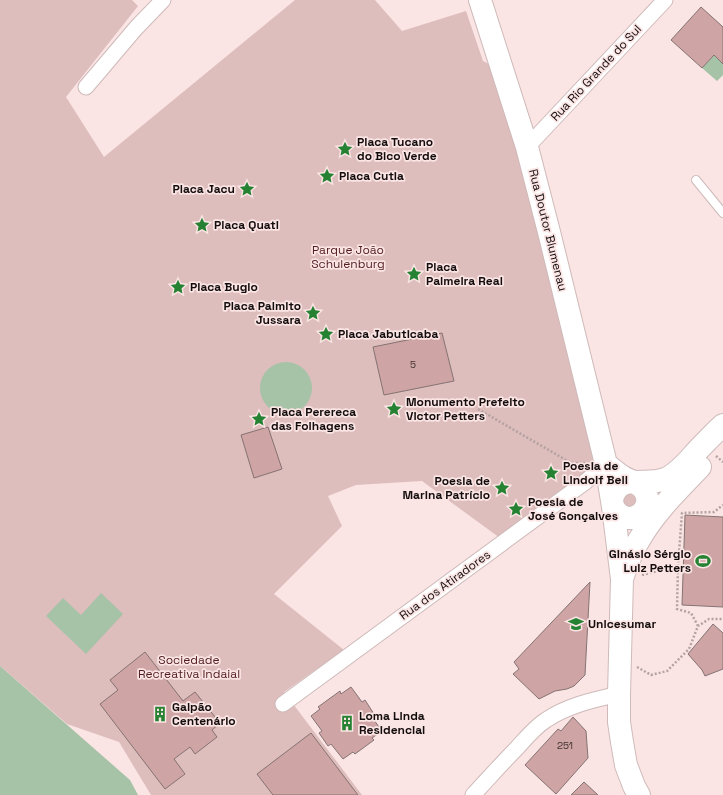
<svg xmlns="http://www.w3.org/2000/svg" width="723" height="795" viewBox="0 0 723 795" font-family="'Space Grotesk',sans-serif">
<style>
.green{fill:#debdbd}
.water{fill:#a6c2a7}
.building{fill:#cea4a4;stroke:#857373}
.lines{fill:none;stroke-linecap:round;stroke-linejoin:round}
.lane-casing{stroke:#cebab9;stroke-width:10}
.street-casing{stroke:#cebab9;stroke-width:17}
.primary-casing{stroke:#cebab9;stroke-width:24}
.path{stroke:#b3a2a2;stroke-width:2.5;stroke-dasharray:2 2;stroke-linecap:butt}
.lane{stroke:#fff;stroke-width:8}
.street{stroke:#fff;stroke-width:15}
.primary{stroke:#fff;stroke-width:22}
.labels{text-anchor:middle;stroke-width:3.5;stroke-linejoin:round;paint-order:stroke}
.number-label{font-size:10px;fill:#423232}
.street-label{font-size:12px;fill:#130c0c;stroke:#fae5e4}
.poi-label{font-size:12px;font-weight:bold;fill:#130c0c;stroke:#fae5e4;text-anchor:start}
.park-label{font-size:12px;fill:#521d20;stroke:#fae5e4}
</style>
<rect width="100%" height="100%" fill="#fae5e4"/>
<path class="green" d="M0,0H132L138,6L66,97L104,157L295,0H375L402,31L466,11L483,61L493,66L525,177L540,241L555,284L598,467L500,538L422,481L356,485L328,496L342,526L274,594L344,650L284,692L362,795H151L119,742L67,724L0,666Z
M628,493C633,494 636,497 636,502L630,510L620,500Z"/>
<path class="water" d="M714,55L723,64V75L717,81L702,68Z
M260 388a26 26 0 1 1 52 0a26 26 0 1 1-52 0Z
M101,593L123,614L86,654L46,616L63,598L81,615Z
M0,666L130,780L138,795H0Z"/>
<path class="building" d="M701,7L723,27V64L714,55L702,68L671,40Z
M442,333L454,381L384,395L373,347Z
M268,427L282,469L254,478L241,435Z
M685,515L723,517V607L682,605Z
M590,582L585,675L574,686L567,689L555,691L539,699L513,674L519,669L514,662Z
M713,624L723,633V669L705,676L702,670L688,654Z
M145,652L183,701L195,692L220,723L212,730L217,737L195,754L190,747L174,759L185,774L165,789L100,704L118,690L110,680Z
M351,687L362,702L365,700L374,714L371,716L382,731L372,738L374,740L355,754L353,752L343,759L331,744L328,746L319,733L322,731L311,716L320,709L318,707L340,691L341,694Z
M573,717L586,731L588,758L556,794L525,765L558,729L561,731Z
M311,733L358,795H273L257,774Z
M584,782L598,795H571Z"/>
<g class="lines">
<g class="lane-casing">
<path id="lane" d="M696,180L723,213"/>
</g>
<g class="street-casing">
<path id="street" d="M86,87L136,28L163,0
M527,147L665,0
M283,704L584,483L606,464
M473,795C488,779 502,763 517,748C526,738 535,727 546,720C568,705 594,700 619,694"/>
</g>
<g class="primary-casing">
<path id="primary" d="M480,0L527,147L549,232L606,464L613,507C628,532 657,509 644,490C640,483 630,481 623,477C617,473 611,468 606,464
M623,576C627,564 632,551 639,540C655,512 678,490 700,467
M639,795L634,786L626,765L622,742L619,722V694L622,579L612,499C619,472 645,487 665,479C678,474 688,461 697,451C706,442 714,433 723,425"/>
</g>
<path class="path" d="M478,409L571,463H585
M716,456L723,462
M642,575L678,566
M698,626L691,613L677,609L678,566L682,513L714,512L723,505
M637,667L651,675L667,671L689,649L698,626L709,619H723"/>
<use href="#lane" class="lane"/>
<use href="#street" class="street"/>
<use href="#primary" class="primary"/>
</g>
<defs>
<g id="sight-bare" transform="scale(1.2)"><path d="M0-6L1.8-2.2L6-1.7L2.9 1.2L3.7 5.4L0 3.3L-3.7 5.4L-2.9 1.2L-6-1.7L-1.8-2.2Z" fill="#268233" stroke="#fae5e4" stroke-width="2.5" paint-order="stroke"/></g>
<g id="stadium-bare" transform="scale(1.2)"><path d="M0-5a6.5 5 0 1 0 0 10a6.5 5 0 1 0 0-10ZM-3.5-1.8h7v3.6h-7Z" fill="#268233" stroke="#fae5e4" stroke-width="2.5" paint-order="stroke"/></g>
<g id="university-bare" transform="scale(1.2)"><path d="M0-5L7-2L0 1L-7-2ZM-4 1L0 2.5L4 1V4Q0 6-4 4Z" fill="#268233" stroke="#fae5e4" stroke-width="2.5" paint-order="stroke"/></g>
<g id="building-bare" transform="scale(1.2)"><path d="M-4-6H4V6H1V3H-1V6H-4ZM-2.5-4.3h1.7v1.8h-1.7ZM.8-4.3h1.7v1.8H.8ZM-2.5-1h1.7V.8h-1.7ZM.8-1h1.7V.8H.8Z" fill="#268233" stroke="#fae5e4" stroke-width="2.5" paint-order="stroke"/></g>
</defs>
<g fill-rule="evenodd">
<use href="#sight-bare" x="345" y="149"/>
<use href="#sight-bare" x="327" y="176"/>
<use href="#sight-bare" x="247" y="189"/>
<use href="#sight-bare" x="202" y="225"/>
<use href="#sight-bare" x="414" y="274"/>
<use href="#sight-bare" x="178" y="287"/>
<use href="#sight-bare" x="313" y="313"/>
<use href="#sight-bare" x="326" y="334"/>
<use href="#sight-bare" x="394" y="409"/>
<use href="#sight-bare" x="259" y="419"/>
<use href="#sight-bare" x="551" y="473"/>
<use href="#sight-bare" x="502" y="488"/>
<use href="#sight-bare" x="516" y="509"/>
<use href="#stadium-bare" x="703" y="561"/>
<use href="#university-bare" x="576" y="624"/>
<use href="#building-bare" x="160" y="714"/>
<use href="#building-bare" x="347" y="723"/>
</g>
<g class="labels">
<g class="number-label">
<text x="413" y="368">5</text>
<text x="565" y="749">251</text>
</g>
<g class="street-label">
<text transform="translate(596 73) rotate(-47)" y="4">Rua Rio Grande do Sul</text>
<text transform="translate(548 230) rotate(76)" y="4">Rua Doutor Blumenau</text>
<text transform="translate(445 585) rotate(-36)" y="4">Rua dos Atiradores</text>
</g>
<g class="poi-label">
<text x="357" y="146">Placa Tucano<tspan x="357" dy="14">do Bico Verde</tspan></text>
<text x="339" y="180">Placa Cutia</text>
<text x="235" y="193" text-anchor="end">Placa Jacu</text>
<text x="214" y="229">Placa Quati</text>
<text x="426" y="271">Placa<tspan x="426" dy="14">Palmeira Real</tspan></text>
<text x="190" y="291">Placa Bugio</text>
<text x="301" y="310" text-anchor="end">Placa Palmito<tspan x="301" dy="14">Jussara</tspan></text>
<text x="338" y="338">Placa Jabuticaba</text>
<text x="406" y="406">Monumento Prefeito<tspan x="406" dy="14">Victor Petters</tspan></text>
<text x="271" y="416">Placa Perereca<tspan x="271" dy="14">das Folhagens</tspan></text>
<text x="563" y="470">Poesia de<tspan x="563" dy="14">Lindolf Bell</tspan></text>
<text x="490" y="485" text-anchor="end">Poesia de<tspan x="490" dy="14">Marina Patrício</tspan></text>
<text x="528" y="506">Poesia de<tspan x="528" dy="14">José Gonçalves</tspan></text>
<text x="691" y="558" text-anchor="end">Ginásio Sérgio<tspan x="691" dy="14">Luiz Petters</tspan></text>
<text x="588" y="628">Unicesumar</text>
<text x="172" y="711">Galpão<tspan x="172" dy="14">Centenário</tspan></text>
<text x="359" y="720">Loma Linda<tspan x="359" dy="14">Residencial</tspan></text>
</g>
<g class="park-label">
<text x="348" y="254">Parque João<tspan x="348" dy="14">Schulenburg</tspan></text>
<text x="189" y="664">Sociedade<tspan x="189" dy="14">Recreativa Indaial</tspan></text>
</g>
</g>
</svg>
